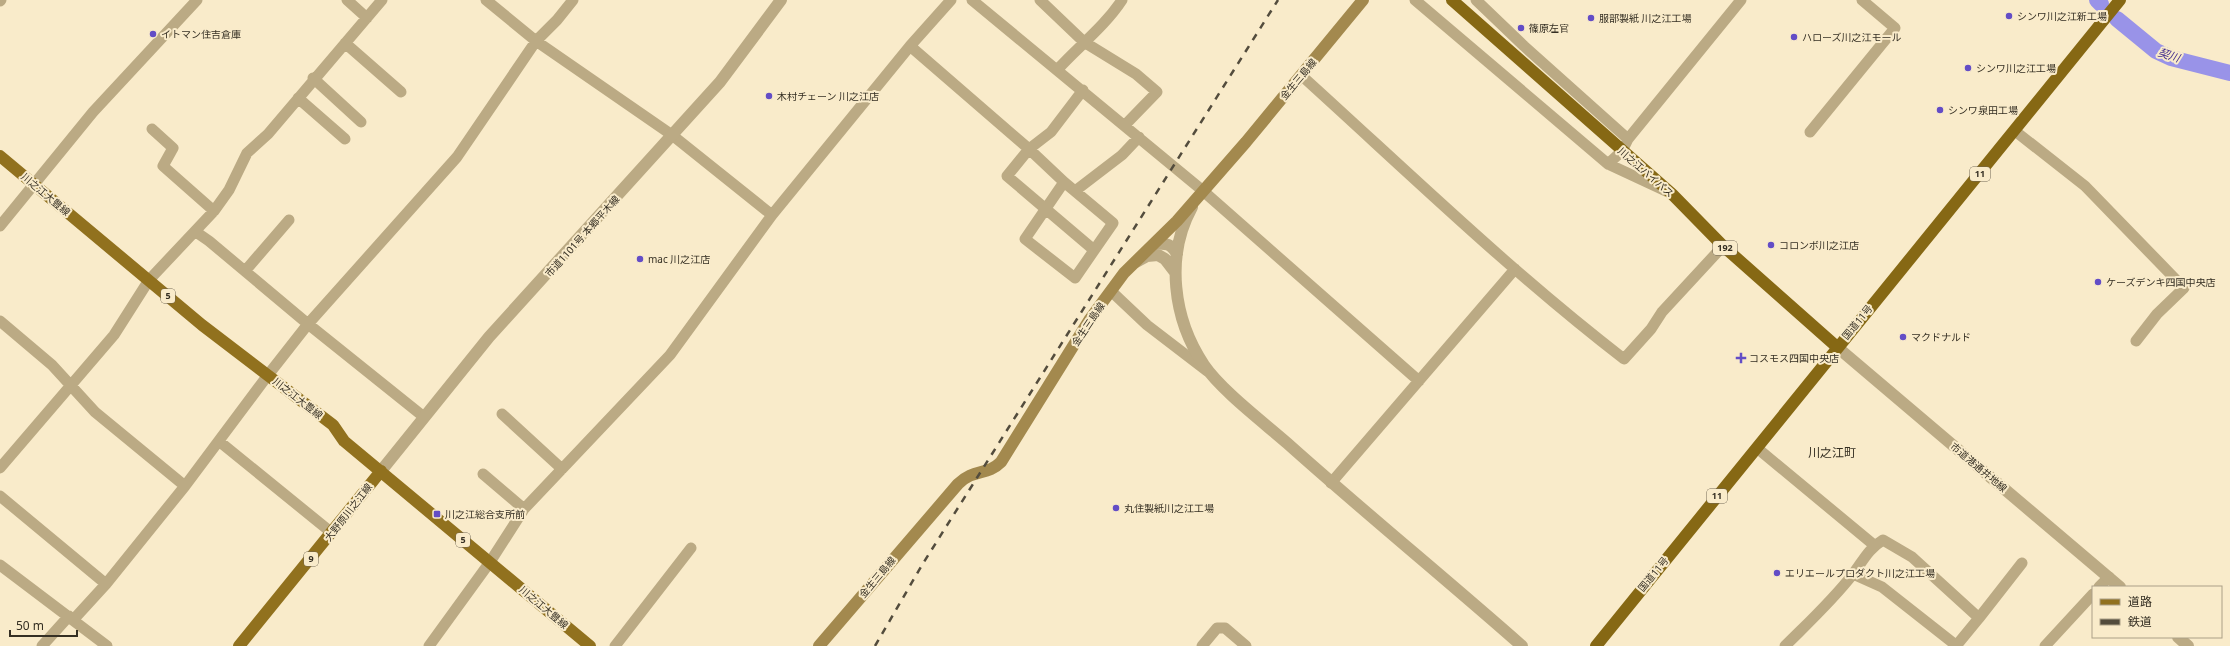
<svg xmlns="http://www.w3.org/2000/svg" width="2230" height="646" viewBox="0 0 2230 646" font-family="'Noto Sans','Noto Sans JP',sans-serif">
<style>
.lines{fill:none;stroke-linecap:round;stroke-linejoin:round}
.river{stroke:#9993e8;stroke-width:16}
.minor{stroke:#bbaa84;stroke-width:11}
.tertiary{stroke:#bbaa84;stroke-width:12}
.secondary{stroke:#a3894e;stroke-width:12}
.primary{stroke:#91711e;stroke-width:12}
.trunk{stroke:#866814;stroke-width:12}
.rail{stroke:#534c3d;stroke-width:2.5;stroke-dasharray:7 7;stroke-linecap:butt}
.poi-dot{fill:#634dc6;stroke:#f9ebca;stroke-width:1.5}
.labels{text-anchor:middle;stroke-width:4;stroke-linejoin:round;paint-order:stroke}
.shield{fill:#f9ebca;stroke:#706755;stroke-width:1}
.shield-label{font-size:9px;font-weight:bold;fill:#352f23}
.poi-label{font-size:10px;fill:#352f23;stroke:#f9ebca;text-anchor:start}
.street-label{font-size:10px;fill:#352f23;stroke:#f9ebca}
.water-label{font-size:11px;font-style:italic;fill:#402b8d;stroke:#f9ebca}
.quarter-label{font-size:12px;fill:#352f23;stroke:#f9ebca}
</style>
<rect width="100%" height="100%" fill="#f9ebca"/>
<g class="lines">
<path class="river" d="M2097,0L2101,4
M2117,19L2156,51L2171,58L2230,73"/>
<path class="minor" d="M347,0L367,18
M486,0L536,41L672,135L772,215
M972,0L1202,190L1419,381
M1040,0L1084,42L1136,74L1157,92L1125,125
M1415,0L1608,164L1622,151L1628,139L1524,46L1476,0
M0,1L1,0
M345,43L401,92
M910,46L1029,149L1051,132L1083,90
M1058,69C1079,46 1105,26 1122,0
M1302,76C1408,172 1511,272 1624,359L1651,329L1662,312L1723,246
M313,78L361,122
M298,98L345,139
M152,129L173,148L163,166L214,211
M2015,131L2085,186L2184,288L2157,314L2136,341
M1810,132L1895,28L1862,0
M1628,139L1741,0
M1608,164L1666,191
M1064,182L1113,223L1075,278L1025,239Z
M1064,182L1029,149L1007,176L1094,250
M1075,191L1122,155L1139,137
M0,226L93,112L197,0
M196,232L209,241L308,324L424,417
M245,271L289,220
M1111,291L1147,325L1207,371
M0,321L52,365L95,412L185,486
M502,414L562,469
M220,442L332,533
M1757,448L1874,545
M0,468L114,335L149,280L214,211L229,190L247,153L268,134L382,0
M483,474L524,509
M1331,483L1515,269
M0,496L106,584
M0,565L107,646
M1853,574L1882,587L1957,646
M2099,587L2109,577
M1979,618L2022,563
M74,619L106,584L185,486L268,375L308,324L457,157L536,41L557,20L573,0
M42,646L69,616
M429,646L490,562L524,509L670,355L772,215L910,46L951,0
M615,646L691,548
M1202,646L1217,628H1225L1246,646
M1785,646C1808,623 1833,600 1853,574C1863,561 1868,549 1883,540L1912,557L1979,618L1956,646
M2045,646L2093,594"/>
<path class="tertiary" d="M1192,207C1165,256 1173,319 1204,365C1221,390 1263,422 1287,443C1364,512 1445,578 1522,646
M1156,244C1167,243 1171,244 1177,254
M1136,262L1147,256L1158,255L1165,259L1175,272
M1837,347L2120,587
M381,471L489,337L720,82L781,0
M2178,637L2188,646"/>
<path class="secondary" d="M819,646L958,484C974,468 987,476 1001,462L1090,319L1124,273L1177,221L1246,142L1363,0"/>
<path class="primary" d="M0,156L202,325L333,425L344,441L590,646
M239,646L381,471"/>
<path class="trunk" d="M1452,0L1672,194L1723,246L1837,347
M1596,646L2120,0"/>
<path class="rail" d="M875,646L922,565L1278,0"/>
</g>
<g class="poi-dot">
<circle cx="2009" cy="16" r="4"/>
<circle cx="1591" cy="18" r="4"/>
<circle cx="1521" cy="28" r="4"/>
<circle cx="153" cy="34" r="4"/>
<circle cx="1794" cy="37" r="4"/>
<circle cx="1968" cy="68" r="4"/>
<circle cx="769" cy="96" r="4"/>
<circle cx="1940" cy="110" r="4"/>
<circle cx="1771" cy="245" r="4"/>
<circle cx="640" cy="259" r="4"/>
<circle cx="2098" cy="282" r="4"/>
<circle cx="1903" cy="337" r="4"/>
<path d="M1739 352h4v4h4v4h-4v4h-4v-4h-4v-4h4z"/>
<circle cx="1116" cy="508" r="4"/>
<rect x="433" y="510" width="8" height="8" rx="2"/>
<circle cx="1777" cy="573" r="4"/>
</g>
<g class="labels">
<g class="shield">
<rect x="1970" y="167" width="20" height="14" rx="3"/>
<rect x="1713" y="241" width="24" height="14" rx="3"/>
<rect x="161" y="289" width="14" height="14" rx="3"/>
<rect x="1707" y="489" width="20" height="14" rx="3"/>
<rect x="456" y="533" width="14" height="14" rx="3"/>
<rect x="304" y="552" width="14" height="14" rx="3"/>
</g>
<g class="shield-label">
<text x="1980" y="177">11</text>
<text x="1725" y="251">192</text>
<text x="168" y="299">5</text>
<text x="1717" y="499">11</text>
<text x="463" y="543">5</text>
<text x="311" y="562">9</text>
</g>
<g class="poi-label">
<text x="2017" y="20">シンワ川之江新工場</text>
<text x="1599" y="22">服部製紙 川之江工場</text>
<text x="1529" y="32">篠原左官</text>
<text x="161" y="38">イトマン住吉倉庫</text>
<text x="1802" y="41">ハローズ川之江モール</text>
<text x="1976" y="72">シンワ川之江工場</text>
<text x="777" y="100">木村チェーン 川之江店</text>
<text x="1948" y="114">シンワ泉田工場</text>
<text x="1779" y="249">コロンボ川之江店</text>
<text x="648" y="263">mac 川之江店</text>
<text x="2106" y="286">ケーズデンキ四国中央店</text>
<text x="1911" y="341">マクドナルド</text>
<text x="1749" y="362">コスモス四国中央店</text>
<text x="1124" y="512">丸住製紙川之江工場</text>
<text x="445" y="518">川之江総合支所前</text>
<text x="1785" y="577">エリエールプロダクト川之江工場</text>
</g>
<g class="street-label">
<text transform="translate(1298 79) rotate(-50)" y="4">金生三島線</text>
<text transform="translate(1646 172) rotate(41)" y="4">川之江バイパス</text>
<text transform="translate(46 194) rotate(40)" y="4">川之江大豊線</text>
<text transform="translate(582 236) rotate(-48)" y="4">市道1101号 本郷平木線</text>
<text transform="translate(1857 322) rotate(-51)" y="4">国道11号</text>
<text transform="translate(1088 324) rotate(-56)" y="4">金生三島線</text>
<text transform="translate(298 398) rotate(38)" y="4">川之江大豊線</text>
<text transform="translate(1979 467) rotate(40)" y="4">市道港通井地線</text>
<text transform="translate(348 512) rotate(-52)" y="4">大野原川之江線</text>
<text transform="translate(1653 574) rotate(-51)" y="4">国道11号</text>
<text transform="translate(877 577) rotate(-50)" y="4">金生三島線</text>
<text transform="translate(544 607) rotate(40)" y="4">川之江大豊線</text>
</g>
<g class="water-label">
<text transform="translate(2169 55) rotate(18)" y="4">契川</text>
</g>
<g class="quarter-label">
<text x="1832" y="457">川之江町</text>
</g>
</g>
<rect x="2092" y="586" width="130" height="52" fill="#f9ebca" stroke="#aba087"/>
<rect x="2100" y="599" width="20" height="6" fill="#91711e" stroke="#aba087"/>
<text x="2128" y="606" font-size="12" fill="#352f23">道路</text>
<rect x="2100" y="619" width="20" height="6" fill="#534c3d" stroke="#aba087"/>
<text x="2128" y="626" font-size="12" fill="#352f23">鉄道</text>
<path d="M10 630v6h67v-6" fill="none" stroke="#352f23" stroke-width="2"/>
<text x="16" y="630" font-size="12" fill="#352f23" stroke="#f9ebca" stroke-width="3" paint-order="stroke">50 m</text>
</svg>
